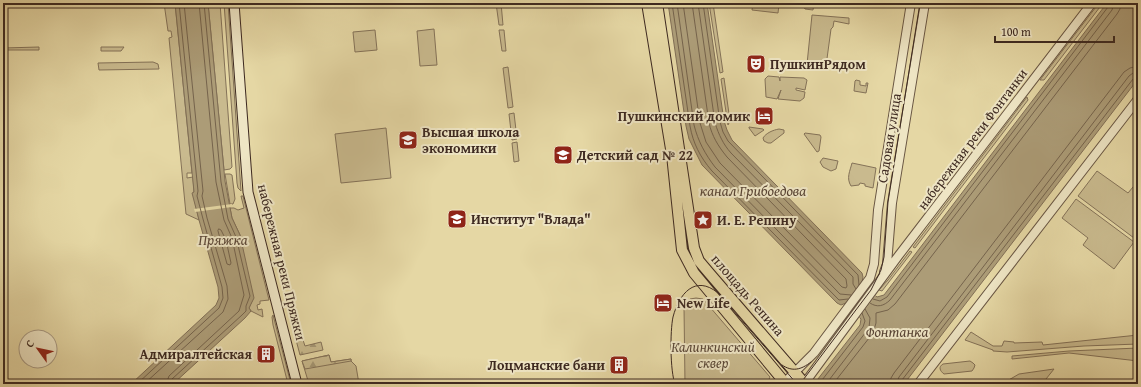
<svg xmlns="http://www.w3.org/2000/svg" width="1141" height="387" viewBox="0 0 1141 387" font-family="'Gentium Book Plus',serif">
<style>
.green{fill:#c9ba8e;stroke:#847258}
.forest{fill:url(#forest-firs);stroke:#847258}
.water{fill:#ac9c77;stroke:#806e55}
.pier{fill:#e5d7a4}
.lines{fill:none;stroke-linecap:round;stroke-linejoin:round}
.shore{stroke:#75634c;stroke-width:1}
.tertiary-casing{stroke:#685542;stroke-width:10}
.secondary-casing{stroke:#3e2a21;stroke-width:11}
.primary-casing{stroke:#3e2a21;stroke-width:12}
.tertiary{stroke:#eee5c4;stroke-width:8}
.secondary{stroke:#eee5c4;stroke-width:9}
.primary{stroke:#e5d7a4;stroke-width:10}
.tram{stroke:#3e2a21;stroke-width:1}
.labels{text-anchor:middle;stroke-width:4;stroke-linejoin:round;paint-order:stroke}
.poi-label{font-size:14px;font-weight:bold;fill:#3e2a21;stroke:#eee5c4;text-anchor:start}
.street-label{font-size:14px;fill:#3e2a21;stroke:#eee5c4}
.park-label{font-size:14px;font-style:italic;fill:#5a4737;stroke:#eee5c4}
.water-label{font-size:15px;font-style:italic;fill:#5a4636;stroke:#eee5c4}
</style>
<defs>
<pattern id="forest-firs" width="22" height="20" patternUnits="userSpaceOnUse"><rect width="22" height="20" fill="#c9ba8e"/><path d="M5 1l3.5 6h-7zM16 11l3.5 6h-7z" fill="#a59774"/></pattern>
</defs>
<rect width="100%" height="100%" fill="#e5d7a4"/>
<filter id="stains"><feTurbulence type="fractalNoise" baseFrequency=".005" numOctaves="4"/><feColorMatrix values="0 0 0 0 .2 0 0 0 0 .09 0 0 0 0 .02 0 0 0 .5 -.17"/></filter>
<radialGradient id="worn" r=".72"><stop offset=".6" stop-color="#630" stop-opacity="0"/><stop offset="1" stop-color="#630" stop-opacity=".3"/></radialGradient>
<path class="green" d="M164,3H175L192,173H187V178L193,177L194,193H193L199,220L186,214L169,38L172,37L171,31H168Z
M208,3H220L232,167L230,169L224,170Z
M224,3H228L241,191L238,188L237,183Z
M496,3H501L503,25H499Z
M709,3H713L723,72L720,73Z
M753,3L768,4L777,3L779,4L778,13L752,10Z
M797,3H814L813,10L805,9L803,5Z
M1099,3H1103L1044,80H1040Z
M812,15L849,18V24L834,21L833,27L831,29L826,66L807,64Z
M434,29L437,65L420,66L417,31Z
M375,30L377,50L355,52L353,32Z
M499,30H504L506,51H502Z
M39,47V50H3V48Z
M101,47H124L121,51H101Z
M153,62L158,64L159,69L99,70L98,63Z
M508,67L513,107L508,108L503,68Z
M768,76L779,77L780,81V77L804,78L807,80L805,90L796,88V90L805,92L804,98L800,101L778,99L781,90L777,99L766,97L765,79Z
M724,78L730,121L728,125L721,79Z
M856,80L860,81V85L866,86V83H868L866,93L854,91L855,81Z
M1027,97L1028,100L915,248L913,247Z
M514,113L517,139L512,140L509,114Z
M749,127L763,129L764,130L755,136L749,128Z
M386,128L391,178L341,183L335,134Z
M779,129L784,130V133L771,143H768L764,141L763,138C766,133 773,130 779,129Z
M805,133L820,135L821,137L819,151L817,152L804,134Z
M517,142L519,161L514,162L512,143Z
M823,158L838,161L836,169L831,171L823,167L820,162Z
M852,163L876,168L873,188L865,186V184L860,183L859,185L851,186C846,178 850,171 852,163Z
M1097,171L1128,193L1138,181V241L1078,196Z
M225,174H230L232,175L235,199L233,204H230Z
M241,196H243L269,300L260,301V304L257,305L258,310L262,309L263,317L251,311L249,308L252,301L240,235L232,218L230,208H234L238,210L244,208Z
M1076,199L1134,242L1114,269L1083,245L1088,238L1062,218Z
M910,251L912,252L882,291L879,290L888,280Z
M696,298L703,299L770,377L767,384H685L684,307L690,299Z
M273,315L291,384H288L273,325L272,317Z
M971,332L993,346H1002L1004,341L1014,342V343L1042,342L1043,345L1138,335V344L1084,346L1007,352L993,351V350L965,340Z
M1138,348V361L1069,353L1012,359V356L1069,351Z
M329,355L331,362L351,359V361L356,366L359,384H309L302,361Z
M970,361L973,363L975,365L974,368L972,371L944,374C940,371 938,367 943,364Z
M1054,369L1042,384H1011L1007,381L1019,374Z"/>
<path class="forest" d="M301,334L305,346L321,342L323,350L300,355L295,336Z
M329,355L331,362L351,359V361L305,369L302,361Z"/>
<path class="water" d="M175,3H208L225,181L232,218L240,235L254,298L249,308L251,311L245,318L173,384H131L216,305L219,298L218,287L199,220L192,193L194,192Z
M668,3H707L724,121L727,130L732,140L862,273L863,277L862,282L877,297L884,295L1107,3H1138V79L904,384H814L860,325L861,319L846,303L841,305L837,303L702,165L689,139L686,126Z"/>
<path class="pier" d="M232,204V207L195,212L194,209Z
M790,256L816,283L815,284L788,257Z
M863,282L876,295L859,318L846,304Z"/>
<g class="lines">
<path class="shore" d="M672,3L690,126C693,143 700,157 712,171L839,300L848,299
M677,3L694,125C698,141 705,154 715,167L840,294L851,295
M683,3L700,123L706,142L720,163L842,287L846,288L847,286L846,279L727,157C718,146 712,136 709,123L692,3
M698,3L715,123C719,135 723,144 731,153L853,277V284L856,289
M703,3L720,122L723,132L728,141L858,275L859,285
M219,229L221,230L226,240L231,263L230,265L227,264L218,231Z
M873,299L880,301L887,297L1108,7L1109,3
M870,303C877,308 884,306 890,300L1112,10L1114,3
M137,384L219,308L223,298L222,287L203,219L197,196L198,191L179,3
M144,384L223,312L228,299L227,286L207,218L202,196L203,191L184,3
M166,384L169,376L239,311L244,295L232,238L224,220L216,182L199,3
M171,384L172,379L242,315L246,311V306L250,296L236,237L228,219L221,182L204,3
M819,384L863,327L865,321L862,313
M826,384L869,328L870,318L865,309
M833,384L873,333L876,323V313L888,310L895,304L1117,14L1120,9V3
M890,384L891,378L894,373L1124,72L1130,68L1138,66
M896,384L899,377L1129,76L1133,73L1138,72
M902,384V380L1133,79L1138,77"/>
<g class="tertiary-casing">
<path id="tertiary" d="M884,272L887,264L892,203L925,3
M785,382L814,353L870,278L874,264L878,210L911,3
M804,384L899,255L1092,3
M918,384L1138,99"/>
</g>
<g class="secondary-casing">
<path id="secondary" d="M234,3L248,192L297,384"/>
</g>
<g class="primary-casing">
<path id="primary" d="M647,3L672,155L682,250L694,273L786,384
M657,3L694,248L699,261L710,274L805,384"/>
</g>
<use href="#tertiary" class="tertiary"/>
<use href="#secondary" class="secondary"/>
<use href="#primary" class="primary"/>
<path class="tram" d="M782,365C792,372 801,370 811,362
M675,384C670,371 670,331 673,317C679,294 695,274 718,293L797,384
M800,384L871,290L881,270L884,257L888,202L920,3"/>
</g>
<defs>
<g id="theatre-square" transform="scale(1)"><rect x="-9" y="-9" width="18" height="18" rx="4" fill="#8f2418" stroke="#eee5c4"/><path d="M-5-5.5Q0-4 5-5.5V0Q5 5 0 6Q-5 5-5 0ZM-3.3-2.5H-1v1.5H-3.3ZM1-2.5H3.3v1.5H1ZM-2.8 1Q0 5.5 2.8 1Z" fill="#fff"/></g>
<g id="hotel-square" transform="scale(1)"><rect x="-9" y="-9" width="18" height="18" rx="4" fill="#8f2418" stroke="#eee5c4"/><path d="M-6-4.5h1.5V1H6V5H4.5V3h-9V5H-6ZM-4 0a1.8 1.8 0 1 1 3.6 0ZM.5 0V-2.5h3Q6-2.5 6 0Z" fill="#fff"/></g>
<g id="university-square" transform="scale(1)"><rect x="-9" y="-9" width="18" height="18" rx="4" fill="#8f2418" stroke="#eee5c4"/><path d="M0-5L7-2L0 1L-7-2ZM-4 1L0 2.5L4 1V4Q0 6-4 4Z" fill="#fff"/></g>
<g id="school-square" transform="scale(1)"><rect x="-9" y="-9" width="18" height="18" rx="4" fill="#8f2418" stroke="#eee5c4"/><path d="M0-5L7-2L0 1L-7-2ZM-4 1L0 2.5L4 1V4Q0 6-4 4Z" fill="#fff"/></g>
<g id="sight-square" transform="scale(1)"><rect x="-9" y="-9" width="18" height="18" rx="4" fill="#8f2418" stroke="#eee5c4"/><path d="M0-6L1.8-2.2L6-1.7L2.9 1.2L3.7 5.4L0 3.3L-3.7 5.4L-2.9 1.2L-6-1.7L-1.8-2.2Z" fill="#fff"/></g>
<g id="building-square" transform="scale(1)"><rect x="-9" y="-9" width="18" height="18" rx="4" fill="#8f2418" stroke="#eee5c4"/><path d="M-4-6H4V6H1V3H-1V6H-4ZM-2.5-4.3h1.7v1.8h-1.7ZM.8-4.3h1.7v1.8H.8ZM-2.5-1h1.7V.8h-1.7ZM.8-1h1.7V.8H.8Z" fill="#fff"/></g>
</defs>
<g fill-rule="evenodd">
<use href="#theatre-square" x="756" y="64"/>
<use href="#hotel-square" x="764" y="116"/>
<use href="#university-square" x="408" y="140"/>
<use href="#school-square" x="563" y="155"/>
<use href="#university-square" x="457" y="219"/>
<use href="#sight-square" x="703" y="220"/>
<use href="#hotel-square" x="663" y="303"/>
<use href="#building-square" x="266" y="354"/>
<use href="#building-square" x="619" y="365"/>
</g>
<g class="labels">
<g class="poi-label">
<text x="770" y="69">ПушкинРядом</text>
<text x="750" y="121" text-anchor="end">Пушкинский домик</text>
<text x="422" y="137">Высшая школа<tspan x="422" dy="16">экономики</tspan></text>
<text x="577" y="160">Детский сад № 22</text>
<text x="471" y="224">Институт "Влада"</text>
<text x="717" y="225">И. Е. Репину</text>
<text x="677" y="308">New Life</text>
<text x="252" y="359" text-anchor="end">Адмиралтейская</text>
<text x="605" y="370" text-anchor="end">Лоцманские бани</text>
</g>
<g class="street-label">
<text transform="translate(889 138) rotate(-81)" y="5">Садовая улица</text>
<text transform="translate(972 139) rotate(-53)" y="5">набережная реки Фонтанки</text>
<text transform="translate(282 262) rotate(76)" y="5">набережная реки Пряжки</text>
<text transform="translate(748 295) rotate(49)" y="5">площадь Репина</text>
</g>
<g class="park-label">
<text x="713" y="352">Калинкинский<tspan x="713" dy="16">сквер</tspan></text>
</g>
<g class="water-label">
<text x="753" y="196">канал Грибоедова</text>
<text x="223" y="245">Пряжка</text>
<text x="897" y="337">Фонтанка</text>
</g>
</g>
<rect width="1141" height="387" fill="none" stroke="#e5d7a4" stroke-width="16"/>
<rect x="4" y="4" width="1133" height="379" fill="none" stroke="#3e2a21" stroke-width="2"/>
<rect x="8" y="8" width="1125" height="371" fill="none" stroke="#3e2a21"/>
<g transform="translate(38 349) rotate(303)"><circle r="19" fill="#eee5c4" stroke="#a89a83"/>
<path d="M0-3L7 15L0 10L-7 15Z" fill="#8f2418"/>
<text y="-6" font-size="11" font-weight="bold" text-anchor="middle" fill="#3e2a21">С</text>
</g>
<path d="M995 36v6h119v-6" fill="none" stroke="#3e2a21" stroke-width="2"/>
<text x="1001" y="36" font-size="12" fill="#3e2a21" stroke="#eee5c4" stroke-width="3" paint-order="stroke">100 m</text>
<rect width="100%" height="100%" filter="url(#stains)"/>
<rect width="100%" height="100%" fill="url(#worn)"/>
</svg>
